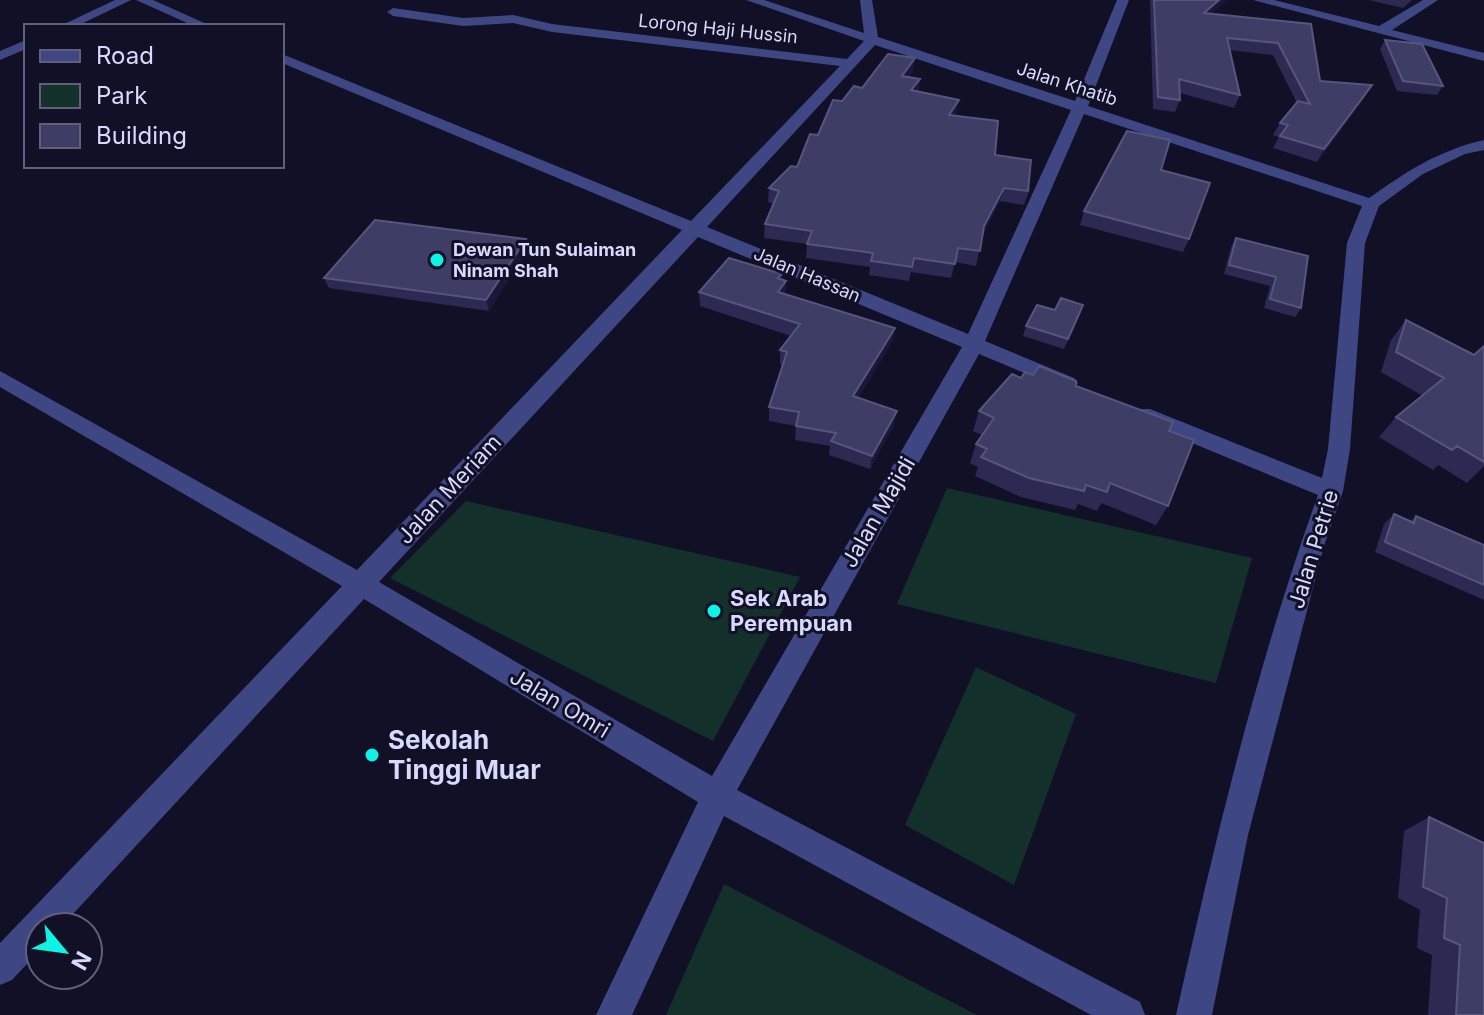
<svg xmlns="http://www.w3.org/2000/svg" width="1484" height="1015" viewBox="0 0 1484 1015" font-family="Inter,sans-serif">
<style>
.green{fill:#14302a}
.lines{fill:none;stroke-linecap:round;stroke-linejoin:round}
.minor{fill:#3e4783;fill-rule:evenodd}
.wall{fill:#2c2a53}
.shaded-wall{fill:#191839}
.building{fill:#3e3d65;stroke:#56557d;stroke-width:2}
.poi-dot{fill:#0df4e5;stroke:#111026;stroke-width:3}
.labels{text-anchor:middle;stroke-width:6;stroke-linejoin:round;paint-order:stroke}
.far-street-label{font-size:18px;fill:#d7d9fd;stroke:#111026}
.far-poi-label{font-size:18px;font-weight:bold;fill:#d7d9fd;stroke:#111026;text-anchor:start}
.street-label{font-size:22px;fill:#d7d9fd;stroke:#111026}
.poi-label{font-size:22px;font-weight:bold;fill:#d7d9fd;stroke:#111026;text-anchor:start}
.near-poi-label{font-size:26px;font-weight:bold;fill:#d7d9fd;stroke:#111026;text-anchor:start}
</style>
<rect width="100%" height="100%" fill="#111026"/>
<path class="green" d="M947,488L1252,558L1216,683L897,604Z
M466,501L800,577L713,741L390,578Z
M976,667L1076,714L1014,885L905,825Z
M724,884L977,1015H666Z"/>
<g class="lines">
<path class="minor" d="M115,0H131L77,26H60Z
M136,0H153L211,26H194Z
M746,0H764L864,33L860,0H872L878,37L1075,101L1117,0H1129L1088,106L1369,198C1406,172 1439,150 1484,140V150L1465,154L1423,174L1379,206L1365,243L1350,449L1343,491L1324,546L1248,835L1212,1015H1176C1215,840 1257,664 1318,495L1134,419L1131,414L1134,409H1150L1322,478L1328,449L1347,243L1362,206L1084,114L985,341L1074,378L1078,383L1074,388H1060L979,354L737,790L1140,1002L1145,1015H1091L724,816L632,1015H596L698,802L364,599L61,927H40V950L12,980L0,985V943L342,586L0,387V371L357,570L682,230L282,63V54L691,221L840,66L552,32L513,23L463,26L393,16L387,12L393,8L463,18L513,15L552,24L847,59L864,41ZM875,45L1071,110L968,334L707,227ZM698,237L962,347L712,776L379,582Z
M1253,0H1274L1379,26L1423,0H1438L1392,30L1484,53V61Z
M26,40V49L0,60V51Z"/>
</g>
<path class="wall" d="M1150,0H1227L1212,13L1311,24L1320,81L1365,97L1317,162L1273,148L1279,137L1273,135L1280,123L1297,103L1273,55L1230,50L1240,95L1234,108L1180,93V100L1175,112L1153,109Z
M1369,0H1412L1403,8Z
M1385,40L1443,86L1437,95L1397,91L1380,49Z
M915,58L913,71L909,77L920,79L918,92L959,100L955,116L1030,188L1024,205L1000,201L982,236L976,266L955,262L951,278L911,272L909,281L869,275L870,267L806,258L807,244L764,238L765,224L774,204L768,202L769,188L797,167L842,101Z
M1161,170L1189,239L1183,252L1080,225L1084,211Z
M1236,238L1308,256L1301,308L1295,317L1264,308L1270,286L1224,274L1231,247Z
M526,239L528,249L489,311L329,288L324,278Z
M782,274L781,279L786,294L895,328L892,342L858,398L894,425L870,469L829,455L830,446L795,440L796,426L769,421V407L783,365L780,364V350L791,336L700,306L699,292Z
M1079,316L1064,349L1023,336L1026,326Z
M1406,320L1474,355L1484,346V466L1467,483L1438,465L1433,470L1379,437L1396,417L1423,396L1381,372L1391,340Z
M1033,375L1076,386L1169,431L1168,506L1156,525L1101,503L1097,511L1078,504L1075,510L1021,497L975,476L978,467L970,463L976,444L982,435L973,431L979,411L1021,378Z
M1394,514L1410,521L1416,516L1484,545V600L1375,552L1384,524Z
M1429,817L1484,1015H1428L1432,955L1417,948L1420,910L1398,898L1404,831Z"/>
<path class="shaded-wall" d="M1219,0H1227L1200,24L1204,13Z
M915,58L913,71L900,89L902,76Z
M920,79L917,93L911,90Z
M1372,85L1365,97L1317,162L1324,149Z
M959,100L956,114L947,129L949,115Z
M1004,188L1000,201L980,240L984,226Z
M526,239L528,249L489,311L486,300Z
M782,274L781,288L786,281V294L778,292V278Z
M895,328L892,342L851,410L853,396Z
M897,411L894,425L870,469L872,456Z"/>
<path class="building" d="M1154,0H1219L1204,13L1311,24L1320,81L1372,85L1324,149L1280,136L1288,125L1280,123L1298,101L1310,104L1278,43L1227,38L1240,95L1179,79L1180,100L1158,97Z
M1385,40L1422,44L1443,86L1403,81Z
M888,54L915,58L902,76L920,79L911,90L959,100L949,115L998,121L995,155L1031,160L1028,191L1004,188L984,226L980,251L958,248L955,264L914,258L912,267L871,261L873,253L807,244L812,231L765,224L779,191L769,188L791,166L797,167L810,134L818,135L833,100L842,101L854,86L862,88Z
M1127,131L1170,140L1161,170L1210,183L1189,239L1084,211Z
M375,220L526,239L486,300L324,278Z
M1236,238L1308,256L1301,308L1270,299L1276,277L1229,265Z
M729,258L782,274L778,278L786,281L778,292L895,328L853,396L897,411L872,456L831,441L836,433L796,426L799,412L769,407L787,352L780,350L800,324L699,292Z
M1061,298L1083,305L1068,339L1026,326L1037,305L1055,310Z
M1406,320L1474,355L1484,346V462L1457,446L1452,450L1396,417L1444,378L1396,352Z
M1039,366L1076,381V386L1173,422L1169,431L1194,440L1168,506L1110,483L1107,492L1086,485L1084,491L1029,478L981,457L987,449L976,444L994,418L979,411L1012,374L1021,378L1025,372L1033,375Z
M1394,514L1414,523L1416,516L1484,545V585L1385,542Z
M1429,817L1484,843V1015H1456L1460,945L1444,938L1447,898L1423,887Z"/>
<g class="poi-dot">
<circle cx="437" cy="260" r="8"/>
<circle cx="714" cy="611" r="8"/>
<circle cx="372" cy="755" r="8"/>
</g>
<g class="labels">
<g class="far-street-label">
<text transform="translate(718 29) rotate(6)" y="6">Lorong Haji Hussin</text>
<text transform="translate(1067 84) rotate(18)" y="6">Jalan Khatib</text>
<text transform="translate(807 275) rotate(23)" y="6">Jalan Hassan</text>
</g>
<g class="far-poi-label">
<text x="453" y="256">Dewan Tun Sulaiman<tspan x="453" dy="21">Ninam Shah</tspan></text>
</g>
<g class="street-label">
<text transform="translate(449 489) rotate(-47)" y="8">Jalan Meriam</text>
<text transform="translate(878 512) rotate(-60)" y="8">Jalan Majidi</text>
<text transform="translate(1313 549) rotate(-73)" y="8">Jalan Petrie</text>
<text transform="translate(560 703) rotate(31)" y="8">Jalan Omri</text>
</g>
<g class="poi-label">
<text x="730" y="606">Sek Arab<tspan x="730" dy="25">Perempuan</tspan></text>
</g>
<g class="near-poi-label">
<text x="388" y="749">Sekolah<tspan x="388" dy="30">Tinggi Muar</tspan></text>
</g>
</g>
<rect x="24" y="24" width="260" height="144" fill="#111026" stroke="#60607c" stroke-width="2"/>
<rect x="40" y="50" width="40" height="12" fill="#3e4783" stroke="#60607c" stroke-width="2"/>
<text x="96" y="64" font-size="24" fill="#d7d9fd">Road</text>
<rect x="40" y="84" width="40" height="24" fill="#14302a" stroke="#60607c" stroke-width="2"/>
<text x="96" y="104" font-size="24" fill="#d7d9fd">Park</text>
<rect x="40" y="124" width="40" height="24" fill="#3e3d65" stroke="#60607c" stroke-width="2"/>
<text x="96" y="144" font-size="24" fill="#d7d9fd">Building</text>
<g transform="translate(64 951) rotate(119)"><circle r="38" fill="#111026" stroke="#60607c" stroke-width="2"/>
<path d="M0-6L14 30L0 20L-14 30Z" fill="#0df4e5"/>
<text y="-12" font-size="22" font-weight="bold" text-anchor="middle" fill="#d7d9fd">N</text>
</g>
</svg>
